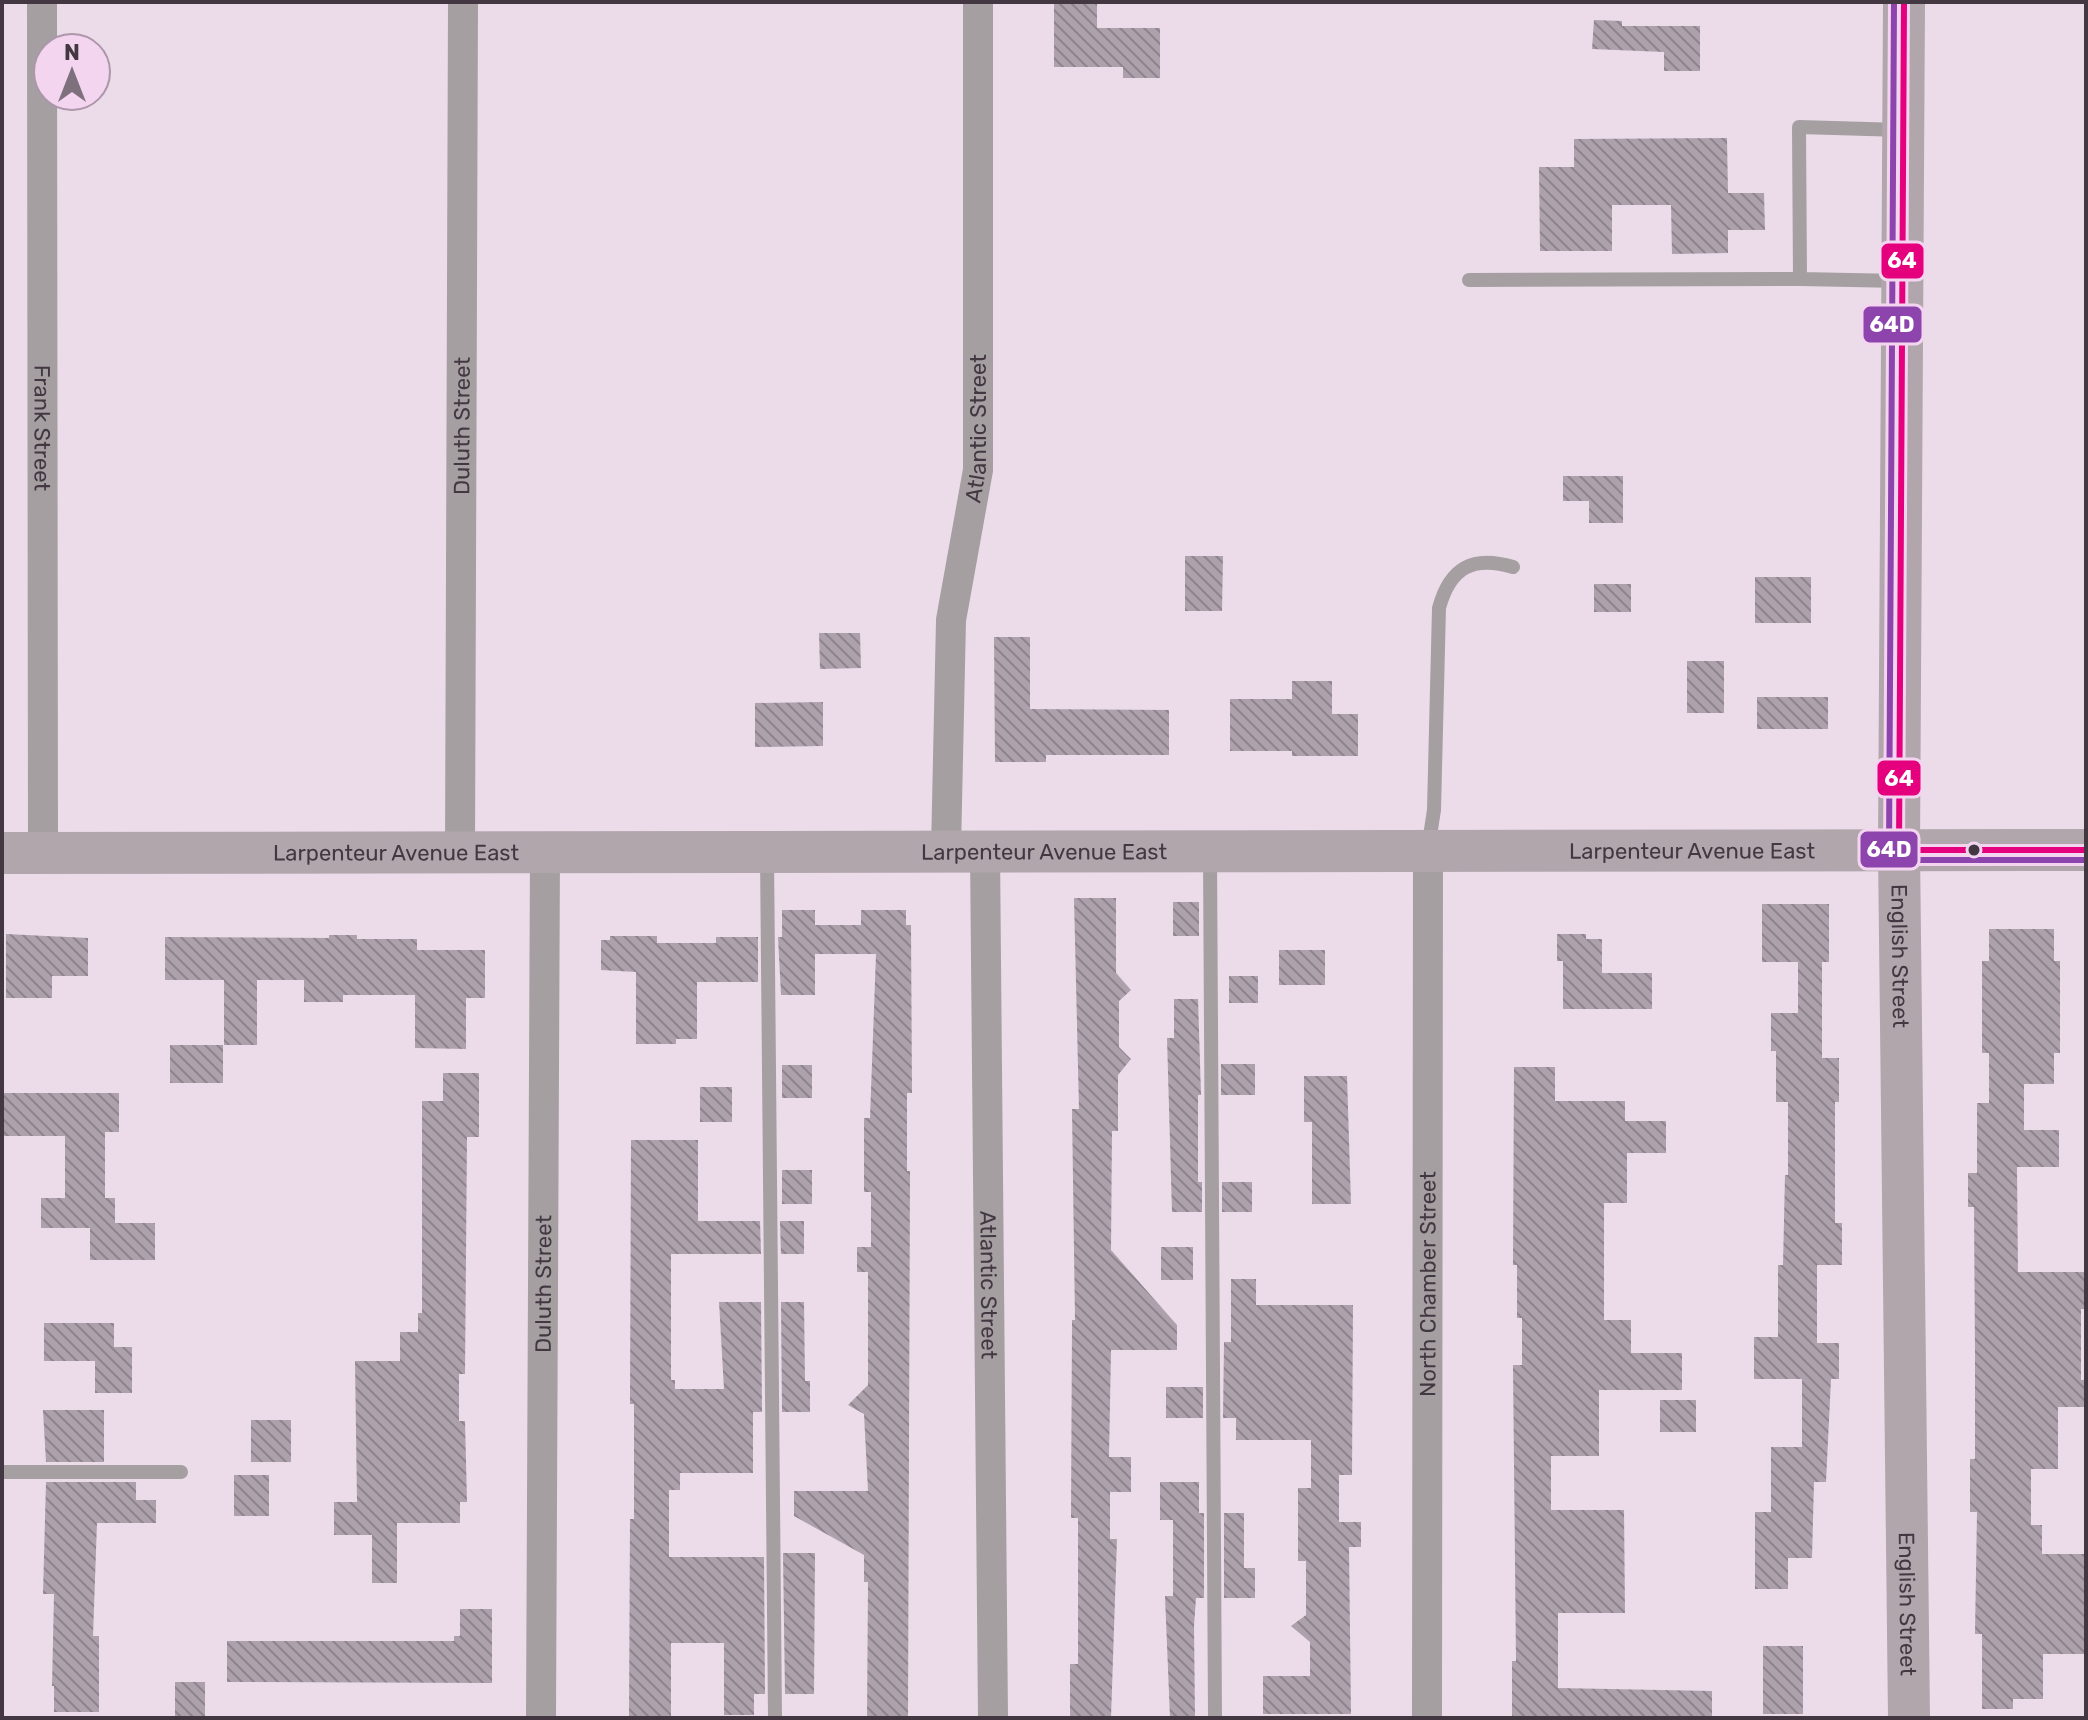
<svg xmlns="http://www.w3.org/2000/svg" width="2088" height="1720" viewBox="0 0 2088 1720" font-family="Rubik,sans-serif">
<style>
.building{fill:url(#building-back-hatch)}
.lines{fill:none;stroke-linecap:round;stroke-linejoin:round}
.lane{stroke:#a59fa1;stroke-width:14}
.street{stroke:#a59fa1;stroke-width:30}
.secondary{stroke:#b0a6ac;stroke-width:42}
.bus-1-casing{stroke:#f3d5f0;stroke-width:12}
.bus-2-casing{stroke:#f3d5f0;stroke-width:12}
.bus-1{stroke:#e5007d;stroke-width:6}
.bus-2{stroke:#8e44ad;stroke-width:6}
.bus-dot{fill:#433842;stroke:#f3d5f0;stroke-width:3}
.labels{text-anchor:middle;stroke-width:8;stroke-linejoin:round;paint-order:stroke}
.street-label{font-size:22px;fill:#433842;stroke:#f3d5f0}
.line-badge{stroke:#f3d5f0;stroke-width:3}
.badge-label{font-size:22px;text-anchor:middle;font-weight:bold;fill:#fff}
</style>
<defs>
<pattern id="building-back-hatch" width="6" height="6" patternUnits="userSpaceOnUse" patternTransform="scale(2)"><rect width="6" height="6" fill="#ada1ac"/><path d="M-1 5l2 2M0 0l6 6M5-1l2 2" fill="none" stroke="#8e848e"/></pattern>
</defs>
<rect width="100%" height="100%" fill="#ecdcea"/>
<path class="building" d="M1054,2H1097V28H1160V78H1123V67H1054Z
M1594,20L1622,21V26H1700V71H1664V52L1592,49Z
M1727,138L1728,193H1764L1765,230H1728V253L1672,254L1671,205H1612V251H1540L1539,167H1574V139Z
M1563,476H1623V523H1589V501H1563Z
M1185,556H1223L1222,611H1185Z
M1755,577H1811V623H1755Z
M1594,584H1631V612H1594Z
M819,633H860L861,668L820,669Z
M994,637H1030V709L1169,710V755H1046V762H995Z
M1687,661H1724V713H1687Z
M1292,681H1332V714H1358V756H1292V751H1230V699H1292Z
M1757,697H1828V729H1757Z
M823,702V746L755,747V703Z
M1074,898H1116V973L1131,990L1119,1001V1047L1131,1059L1118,1075V1131H1112L1111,1250L1177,1325V1350H1111L1109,1457H1131V1492H1110V1539H1117L1111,1718H1070V1664H1078V1518H1071L1072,1320H1075L1072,1109H1079Z
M1173,902H1199V936H1173Z
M1762,904H1829V962H1822V1058H1839V1102H1835V1223H1842V1265H1817V1343H1839V1379H1831L1826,1482H1814L1812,1558H1788V1589H1755V1512H1771V1447H1802V1379H1754V1337H1778V1265H1783L1785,1175H1788V1102H1776V1051H1771V1013H1798V962H1762Z
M782,910H815V925H861V910H906V925H911L912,1093H907V1171H910L908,1718H867L868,1582H864V1555L794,1516V1491H868L864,1414L848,1405L868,1385V1272H857V1247H871V1192H864V1118H870L876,954H815V995H781L778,937H782Z
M1989,929H2054V961H2060V1053H2054V1084H2024V1130H2059V1167H2017L2018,1272H2086V1309H2081V1380H2086V1407H2058V1469H2031V1525H2042V1554H2086V1654H2043V1699H2013V1709H1982V1634H1975L1977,1512H1970V1459H1975V1356L1974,1207H1968V1173H1977V1103H1989V1053H1982V961H1989Z
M6,934L88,938V976H52V998H6Z
M1557,934H1586V939H1602V973H1652V1009H1563V961H1557Z
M329,935H357V939H417V950H485V998H466V1049L415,1048V995H343V1002H304V980H257V1045H224V980H165V937L329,938Z
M610,936H657V943H716V937H758V982H697V1039H676V1044H636V972L601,970V940H610Z
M1279,950H1325V985H1279Z
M1229,976H1258V1003H1229Z
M1174,999H1198L1201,1095H1198V1182H1202V1212H1172L1167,1038H1174Z
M170,1045H223V1083H170Z
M1221,1064H1255V1095H1221Z
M782,1065H812V1098H782Z
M1514,1067H1555V1101H1625V1121H1666V1153H1627V1203H1604V1320H1631V1353H1682V1390H1599V1456H1551V1510H1624L1625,1613H1558V1688L1712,1691V1718H1512V1661H1516L1513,1365H1522V1318H1517V1265H1513Z
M443,1073H479V1137H467L465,1374H459V1421H465L467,1502H460V1523H397V1583H372V1535H334V1502H357L355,1361H400V1332H418V1313H422V1101H443Z
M1304,1076H1347L1351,1204H1312V1122H1304Z
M700,1087H732V1122H700Z
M4,1093H119V1132H105V1198H115V1223H155V1260H90V1228H41V1198H65V1136H4Z
M631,1140H698V1221H760L761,1254H671V1380H675V1389H724L719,1302H761L762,1412H753V1473H680V1490H669V1557H764L765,1694H754V1715H724V1643H671V1718H629L630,1519H634V1404H630Z
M782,1170H812V1204H782Z
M1222,1182H1252V1212H1222Z
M780,1221H804V1254H781Z
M1161,1247H1193V1280H1161Z
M1231,1279H1256V1305H1353L1352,1475H1339V1522H1361V1547H1349L1351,1714H1263V1676H1310V1642L1291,1626L1306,1615V1561H1298V1488H1311V1440H1236V1418H1223L1224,1342H1231Z
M781,1302H804L805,1381H810V1412H782Z
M44,1323H114V1347H132V1393H95V1361H44Z
M1166,1387H1203V1418H1166Z
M1660,1400H1696V1432H1660Z
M43,1410H104V1462H46Z
M251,1420H291V1462H251Z
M234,1475H269V1516H234Z
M46,1482H136V1500H156V1523H97L93,1636H99V1712H54V1686H52L54,1594H43Z
M1160,1482H1199V1513H1204V1598H1196L1194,1626L1195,1718H1170L1165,1596H1173V1520H1160Z
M1224,1513H1244V1568H1255V1598H1224Z
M783,1553H815L814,1694H785Z
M460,1609H492V1683L227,1682V1641H454V1636H460Z
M1763,1646H1803V1714H1763Z
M175,1682H205V1718H175Z"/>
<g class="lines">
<path class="lane" d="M1469,280L1800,279
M1901,281L1800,279L1799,127L1902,130
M1428,849L1434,810L1439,608C1450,568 1472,555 1513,567
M1210,854L1215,1718
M767,855L775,1718
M2,1472H181"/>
<g class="street">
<path id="s1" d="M42,2L43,853"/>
<path id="s2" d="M946,850L951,620L978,470V2"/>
<path id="s3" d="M985,851L993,1718"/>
<path id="s4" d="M460,852L463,2"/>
<path id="s5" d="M541,1718L545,852"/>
<path id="s6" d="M1427,1718L1428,849"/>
</g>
<g class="secondary">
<path id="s7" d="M1904,2L1899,850L1909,1718"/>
<path id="s8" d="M2,853L2086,850"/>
</g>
<g class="bus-1-casing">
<path id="bus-1" d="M1904,2L1899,850H2086"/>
</g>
<g class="bus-2-casing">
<path id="bus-2" d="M1894,2L1889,852L1899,860H2086"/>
</g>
<use href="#bus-1" class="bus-1"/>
<use href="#bus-2" class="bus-2"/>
</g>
<circle class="bus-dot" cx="1974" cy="850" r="7"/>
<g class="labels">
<g class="street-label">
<text dy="8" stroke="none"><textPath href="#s4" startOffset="426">Duluth Street</textPath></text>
<text dy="8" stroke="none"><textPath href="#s2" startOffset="424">Atlantic Street</textPath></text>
<text dy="8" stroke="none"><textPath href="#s1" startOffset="426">Frank Street</textPath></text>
<text dy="8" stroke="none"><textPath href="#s8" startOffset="1042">Larpenteur Avenue East</textPath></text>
<text dy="8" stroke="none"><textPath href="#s8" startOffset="1690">Larpenteur Avenue East</textPath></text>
<text dy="8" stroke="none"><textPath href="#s8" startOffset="394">Larpenteur Avenue East</textPath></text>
<text dy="8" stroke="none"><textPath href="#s7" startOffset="954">English Street</textPath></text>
<text dy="8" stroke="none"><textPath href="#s6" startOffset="434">North Chamber Street</textPath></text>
<text dy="8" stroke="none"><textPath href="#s5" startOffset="434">Duluth Street</textPath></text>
<text dy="8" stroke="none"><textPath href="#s3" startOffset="434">Atlantic Street</textPath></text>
<text dy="8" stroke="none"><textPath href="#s7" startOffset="1602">English Street</textPath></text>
</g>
</g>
<g class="line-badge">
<rect x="1880" y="242" width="45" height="38" rx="8" fill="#e5007d"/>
<rect x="1862" y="305" width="61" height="39" rx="8" fill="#8e44ad"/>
<rect x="1876" y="759" width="46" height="38" rx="8" fill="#e5007d"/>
<rect x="1859" y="830" width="60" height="39" rx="8" fill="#8e44ad"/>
</g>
<g class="badge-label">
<text x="1902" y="268">64</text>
<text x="1892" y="332">64D</text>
<text x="1899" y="786">64</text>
<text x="1889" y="857">64D</text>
</g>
<rect width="2088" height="1720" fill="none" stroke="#433842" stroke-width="8"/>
<g transform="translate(72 72)"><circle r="38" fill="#f3d5f0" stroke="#ad96aa" stroke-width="2"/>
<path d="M0-6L14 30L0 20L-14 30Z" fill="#7e717d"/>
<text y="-12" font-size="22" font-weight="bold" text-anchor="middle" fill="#433842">N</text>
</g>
</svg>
